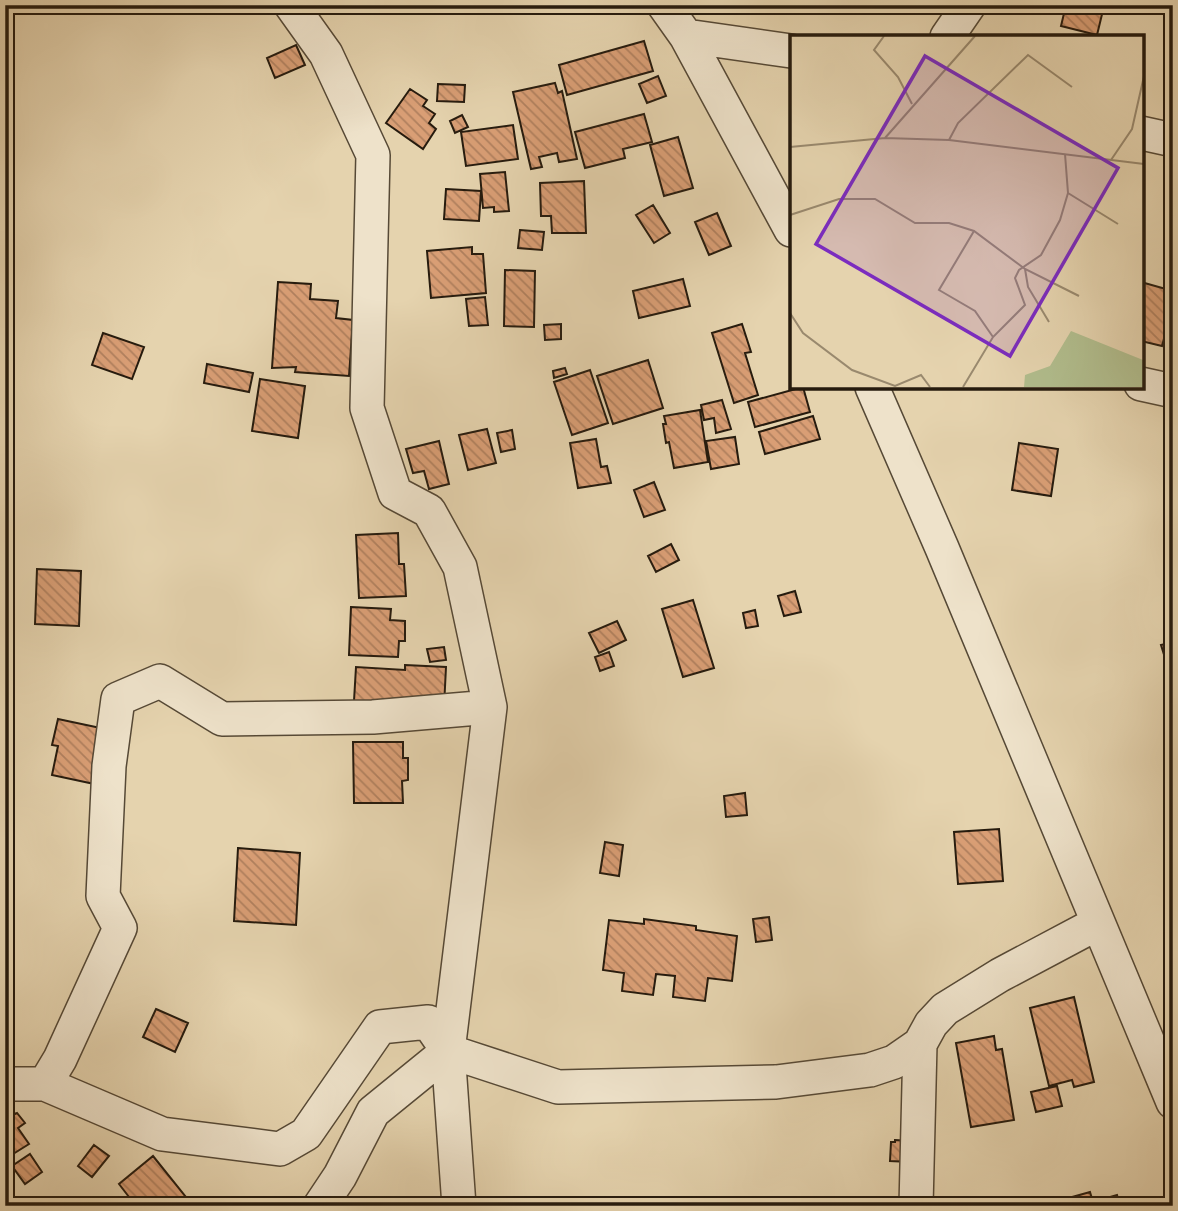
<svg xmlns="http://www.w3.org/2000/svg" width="1178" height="1211" viewBox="0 0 1178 1211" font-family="'IM FELL Great Primer',serif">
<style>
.building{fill:url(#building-back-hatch);stroke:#261b0e;stroke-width:2}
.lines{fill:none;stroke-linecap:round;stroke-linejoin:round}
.minor-casing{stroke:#564936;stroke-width:36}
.minor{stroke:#eee2ca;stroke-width:33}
.inset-road{fill:none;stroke:#99896e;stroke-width:2}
.view{fill:#7b2cbf;fill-opacity:0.15;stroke:#7b2cbf;stroke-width:3.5}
.inset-edge{fill:none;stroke:#261b0e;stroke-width:3.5}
</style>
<defs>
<pattern id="building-back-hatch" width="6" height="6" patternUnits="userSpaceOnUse" patternTransform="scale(1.75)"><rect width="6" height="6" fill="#d99e75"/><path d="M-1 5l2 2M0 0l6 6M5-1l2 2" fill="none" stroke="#b0805e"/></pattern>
</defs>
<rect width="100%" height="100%" fill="#e5d3ae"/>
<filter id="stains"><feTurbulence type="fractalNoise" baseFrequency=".00286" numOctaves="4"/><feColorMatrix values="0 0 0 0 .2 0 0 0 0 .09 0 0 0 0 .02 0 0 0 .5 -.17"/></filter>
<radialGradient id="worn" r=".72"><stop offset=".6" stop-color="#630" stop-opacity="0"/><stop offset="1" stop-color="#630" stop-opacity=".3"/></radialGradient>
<path class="building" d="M1066,5L1104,6L1097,35L1061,26Z
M644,41L653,71L567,95L559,65Z
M296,45L305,65L275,78L267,58Z
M658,76L666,96L647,103L639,84Z
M555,83L558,93L562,91L577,159L559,162L557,153L539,157L542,167L531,169L513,92Z
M438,84L465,85L464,102L437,101Z
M410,89L427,100L423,106L435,114L429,123L436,129L423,149L386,123Z
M644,114L652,142L623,149L625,158L585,168L575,132Z
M462,115L468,127L455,133L450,121Z
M513,125L518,159L466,166L461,132Z
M678,137L693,188L664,196L650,145Z
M505,172L509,211L494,212V207L483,208L480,174Z
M584,181L586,233H552L551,216H541L540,183Z
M446,189L481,191L479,221L444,219Z
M653,205L670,233L654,243L636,215Z
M717,213L731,246L709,255L695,222Z
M520,230L544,232L542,250L518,248Z
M472,247V254H483L486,293L431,298L427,251Z
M505,270L535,271L534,327L504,326Z
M683,279L690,306L639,318L633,291Z
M278,282L311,284L310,299L338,301L336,318L353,320L349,376L295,372L296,367L272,368Z
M1141,282L1173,291V305L1162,346L1141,341Z
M485,297L488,325L469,326L466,299Z
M561,324V339L545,340L544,325Z
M742,324L751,352L745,353L758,395L734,403L712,333Z
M103,333L144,347L132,379L92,365Z
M648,360L663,408L613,424L597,376Z
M207,364L253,373L249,392L204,383Z
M565,368L567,374L554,378L553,371Z
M590,370L608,423L572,435L554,382Z
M260,379L305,386L298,438L252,431Z
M803,387L810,412L755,427L748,402Z
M722,400L731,429L716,433L714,418L704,420L701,405Z
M700,410L708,462L674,468L669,442L666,443L663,424H666L664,416Z
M813,416L820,439L765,454L759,432Z
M487,429L496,463L468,470L459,435Z
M512,430L515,449L501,452L497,433Z
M735,437L739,464L711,469L706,441Z
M596,439L601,467L607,466L611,483L578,488L570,443Z
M439,441L449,484L429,489L424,471L413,473L406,449Z
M1019,443L1058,449L1051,496L1012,490Z
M654,482L665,510L644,517L634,490Z
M398,533L399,564H404L406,596L359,598L356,535Z
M671,544L679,560L656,572L648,556Z
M37,569L81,571L79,626L35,624Z
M795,591L801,612L784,616L778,596Z
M693,600L714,668L683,677L662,609Z
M351,607L391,609L390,620L405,621V641H399L398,657L349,655Z
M755,610L758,626L746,628L743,613Z
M617,621L626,640L599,653L589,633Z
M1170,643L1173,659L1166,661L1161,645Z
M444,647L446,660L430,662L427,649Z
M609,652L614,666L600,671L595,657Z
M405,665L446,667L444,707L354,701L356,667L405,670Z
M58,719L110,730L99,785L52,775L58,746L52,745Z
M353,742H403V758H408V780L402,781L403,803H354Z
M745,793L747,815L726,817L724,796Z
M999,829L1003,881L958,884L954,832Z
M605,842L623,845L619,876L600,873Z
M238,848L300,853L296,925L234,921Z
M769,917L772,940L756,942L753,919Z
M644,919L696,926V930L737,936L732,981L708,978L705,1001L673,997L675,976L656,974L653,995L622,991L624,973L603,970L609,920L644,924Z
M1074,997L1094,1082L1074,1087L1072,1080L1049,1086L1030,1008Z
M156,1009L188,1023L175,1052L143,1037Z
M994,1036L996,1050L1002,1049L1014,1120L971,1127L956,1043Z
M1057,1086L1062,1106L1036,1112L1031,1092Z
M5,1102L15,1114L17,1113L25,1123L18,1128L29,1144L5,1159Z
M895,1140L911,1141L910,1162L890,1161L891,1142H895Z
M94,1145L109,1156L92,1177L78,1166Z
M30,1154L42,1172L25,1184L12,1166Z
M153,1156L186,1197L175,1206H136L119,1184Z
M1090,1192L1093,1202L1117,1195L1120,1206H1060L1058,1201Z
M925,1197L973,1200V1206H924Z"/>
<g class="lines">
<g class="minor-casing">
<path id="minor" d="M291,5L326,54L373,155L367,408L395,493L429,511L460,567L490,707L448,1051L459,1206
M664,5L686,36L791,230
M686,36L791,51
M947,37L969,5
M1141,133L1173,140
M1141,384L1173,391
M872,387L942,548L1173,1102
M5,1084H45L162,1134L280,1149L306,1134L380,1027L428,1022L448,1051L558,1087L776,1082L870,1070L894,1062L920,1044
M45,1084L60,1059L120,928L103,896L109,766L118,699L160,681L222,719L373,717L490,707
M320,1206L340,1176L373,1112L448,1051
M916,1206L920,1044L931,1024L945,1009L1000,975L1098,923"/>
</g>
<use href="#minor" class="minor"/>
</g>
<g transform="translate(790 35)">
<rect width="354" height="354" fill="#e5d3ae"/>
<path d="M281,296L353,325V352H234L235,340L260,331Z" fill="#b1bd8d"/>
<path class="inset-road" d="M94,1L84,15L108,42L122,69M95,103L185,1M159,105L168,88L238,20L282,52M0,112L95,103L159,105L354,129M275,119L278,158L328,189M321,125L342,94L354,41M0,180L49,164H85L125,188H159L184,196L235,234L289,261M184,196L149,255L185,276L203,302M235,234L238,252L259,287M0,278L13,298L62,335L105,351L131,340L140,352M173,352L203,302L235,270L225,243L229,235L251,220L270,185L278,158"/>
<path class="view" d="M135,21L328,133L220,321L26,209Z"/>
<rect width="354" height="354" class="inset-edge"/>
</g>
<rect width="1178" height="1211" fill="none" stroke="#e5d3ae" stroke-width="28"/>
<rect x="7" y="7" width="1164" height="1197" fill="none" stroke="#261b0e" stroke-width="3.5"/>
<rect x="14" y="14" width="1150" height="1183" fill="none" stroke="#261b0e" stroke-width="2"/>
<rect width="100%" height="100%" filter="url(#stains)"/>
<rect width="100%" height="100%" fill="url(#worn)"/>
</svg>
